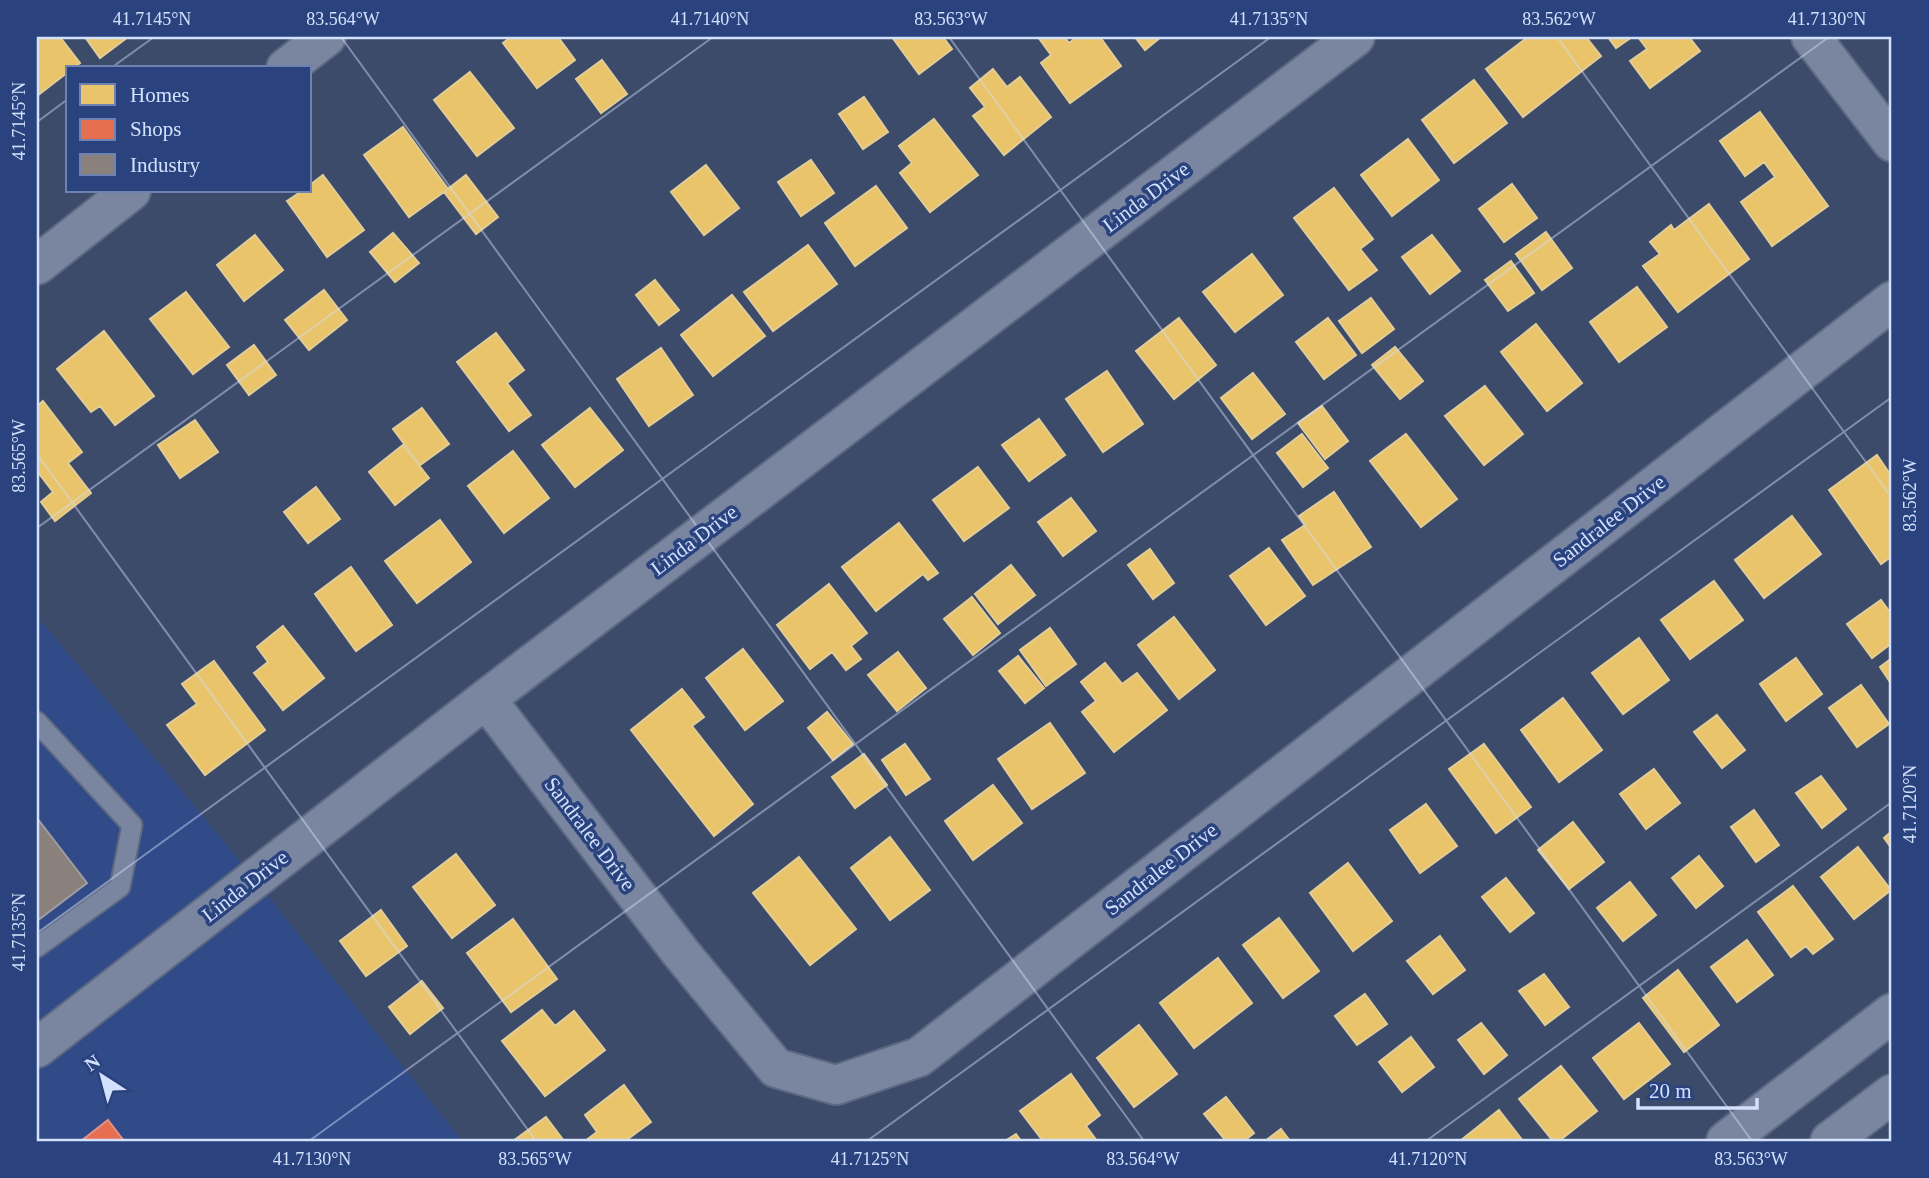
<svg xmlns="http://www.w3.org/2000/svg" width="1929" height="1178" viewBox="0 0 1929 1178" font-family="Georgia,serif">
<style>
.built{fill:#314b88}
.homes{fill:#e9c46a;stroke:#e2cd96;stroke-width:2}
.shops{fill:#e76f51;stroke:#e19185;stroke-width:2}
.industry{fill:#8a817c;stroke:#a09ea3;stroke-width:2}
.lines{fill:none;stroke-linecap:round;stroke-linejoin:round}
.lane-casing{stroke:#5d6882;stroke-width:23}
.street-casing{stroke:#5d6882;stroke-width:42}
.lane{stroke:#7a86a0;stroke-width:19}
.street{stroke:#7a86a0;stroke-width:38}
.ticks{fill:none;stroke:#d3e1fd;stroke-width:2;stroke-opacity:0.45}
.labels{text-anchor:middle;stroke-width:7;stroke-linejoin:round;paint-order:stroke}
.street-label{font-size:21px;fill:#d3e1fd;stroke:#2a437e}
.neatline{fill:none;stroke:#d3e1fd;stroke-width:2.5}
.ticks-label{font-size:18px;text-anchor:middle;fill:#d3e1fd}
</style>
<rect width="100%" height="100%" fill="#3d4b6b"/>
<path class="built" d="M42,622L254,878L462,1141H37V626Z"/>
<path class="homes" d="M37,37H60L80,63L73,68H68V72L37,96Z
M85,37H128L100,58Z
M511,37H558L575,60L537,88L503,43Z
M892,37H943L952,49L919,74Z
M1038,37H1064L1069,43L1077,37H1100L1121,66L1070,103L1041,63L1051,55Z
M1135,37H1161L1145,50Z
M1528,37H1586L1601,56L1523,117L1486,69Z
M1608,37H1632L1616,48Z
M1638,37H1689L1700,51L1650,88L1630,61L1647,49Z
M602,60L627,94L601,113L576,79Z
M993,69L1007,87L1020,77L1051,117L1004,155L973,116L985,107L970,88Z
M470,72L514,128L477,156L434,100Z
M1474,80L1507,123L1454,163L1422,120Z
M864,97L888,132L863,149L839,114Z
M1760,112L1828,206L1772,246L1741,202L1775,177L1764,162L1745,176L1720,141Z
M934,119L978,175L930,212L900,173L912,163L899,146Z
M403,127L448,189L409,217L364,155Z
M1408,139L1439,180L1392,216L1361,175Z
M811,160L834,193L801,216L778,182Z
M706,165L739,208L704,235L671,192Z
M323,175L364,230L327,257L287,201L302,191H310V185Z
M466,175L498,217L476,234L444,192Z
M1512,184L1537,218L1504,242L1479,209Z
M876,186L907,228L855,266L825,223Z
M1334,188L1373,239L1360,249L1377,270L1349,290L1294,218Z
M1709,204L1749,259L1678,312L1643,266L1660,254L1650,242L1671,225L1674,230Z
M1546,232L1572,268L1542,290L1516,254Z
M393,233L419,263L395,282L370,252Z
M255,235L283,270L244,301L217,265Z
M1432,235L1460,271L1430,294L1402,257Z
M808,245L837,284L773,331L744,292Z
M1252,254L1283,295L1235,332L1203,292Z
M1511,261L1534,293L1508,311L1485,280Z
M655,280L679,310L659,325L636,295Z
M1637,287L1667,327L1619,362L1590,322Z
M324,290L347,320L309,350L285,320Z
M186,292L229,347L193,374L150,319Z
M732,295L765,336L713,376L681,335Z
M1371,298L1394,329L1362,353L1339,321Z
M1179,318L1216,365L1174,399L1136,351Z
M1328,318L1356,355L1324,379L1296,342Z
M1536,324L1582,383L1547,411L1501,352Z
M104,331L154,396L115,425L100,406L91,412L57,369Z
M496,333L524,370L507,383L531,415L509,431L457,362Z
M254,345L276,375L249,395L227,365Z
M1395,347L1423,381L1400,399L1372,365Z
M661,348L693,395L649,426L617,379Z
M1107,371L1143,424L1103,452L1066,399Z
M1253,373L1285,414L1252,439L1221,398Z
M1485,386L1523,434L1484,465L1445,416Z
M43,401L82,452L68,463L91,493L55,521L41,502L53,492L37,471V406Z
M1322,406L1348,441L1325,459L1298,423Z
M422,408L449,444L420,465L393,429Z
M590,408L623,450L575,487L542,445Z
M1039,419L1065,455L1029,481L1002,445Z
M195,420L218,452L180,478L158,445Z
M1302,434L1328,468L1303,487L1277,453Z
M1406,434L1457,499L1421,527L1370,461Z
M403,445L429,478L395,505L369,472Z
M513,451L549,498L504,533L468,486Z
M1877,455L1892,477V556L1881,564L1829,490Z
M978,467L1009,508L964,541L933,500Z
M316,487L340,519L308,543L284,512Z
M1334,492L1371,547L1313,585L1282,540L1305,525L1299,516Z
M1071,498L1096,531L1063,556L1038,522Z
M1792,516L1821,554L1764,598L1735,560Z
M440,520L471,562L417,603L385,561Z
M899,523L938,573L928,580L923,574L876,611L842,567Z
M1269,548L1305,596L1266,625L1230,576Z
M1150,549L1174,583L1153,599L1128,565Z
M1011,565L1035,595L998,624L975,594Z
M351,567L392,625L356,651L315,594Z
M1714,581L1743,620L1690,659L1661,620Z
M829,584L867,633L851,646L861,659L846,670L832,652L810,669L777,625Z
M972,597L1000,633L973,655L944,619Z
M1881,600L1892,615V643L1872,658L1847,624Z
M1174,617L1215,670L1179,699L1138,645Z
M283,626L324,678L283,710L254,673L268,662L257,647Z
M1050,628L1076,664L1046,686L1020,650Z
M1639,638L1669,680L1623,714L1592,673Z
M743,649L783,701L745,730L706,678Z
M898,652L926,688L897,711L868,675Z
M1018,656L1044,688L1025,703L999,671Z
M1796,658L1822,694L1786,721L1760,684Z
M1892,658V685L1880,667Z
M214,661L265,730L205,775L167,725L197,704L182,684Z
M1105,663L1122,684L1137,673L1167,710L1114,752L1082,712L1096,701L1081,682Z
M1861,685L1889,724L1857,747L1829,708Z
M682,689L704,717L692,726L753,804L714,836L631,730Z
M1563,698L1602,750L1559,782L1521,730Z
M827,712L853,744L833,760L808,728Z
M1717,715L1745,750L1722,768L1694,732Z
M1050,723L1085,773L1032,809L998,759Z
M905,744L930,779L906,795L882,760Z
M1484,744L1531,807L1496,833L1449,769Z
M864,754L887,785L855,808L832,777Z
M1654,769L1680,803L1646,829L1620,794Z
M1821,776L1846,809L1822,828L1796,793Z
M993,785L1022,823L973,860L945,821Z
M1426,804L1457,846L1420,873L1390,830Z
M1754,810L1779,845L1756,862L1731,827Z
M1573,822L1604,862L1569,889L1538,850Z
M1892,831V849L1884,838Z
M890,837L930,890L890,920L851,868Z
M1858,847L1891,890L1854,919L1821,877Z
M456,854L495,905L452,938L413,887Z
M1699,856L1723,886L1696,908L1672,878Z
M799,857L856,929L810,965L753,893Z
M1348,863L1392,921L1353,951L1310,893Z
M1506,878L1534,913L1510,932L1482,897Z
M1630,882L1656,915L1623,941L1597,908Z
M1793,886L1833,939L1813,954L1806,946L1791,957L1758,912Z
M381,910L407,946L366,976L340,941Z
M1279,918L1319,971L1283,998L1243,945Z
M513,919L557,979L511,1012L467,953Z
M1440,936L1465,970L1433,994L1407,961Z
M1747,940L1773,975L1737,1002L1711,967Z
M1218,958L1252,1003L1194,1048L1160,1003Z
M1678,970L1719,1025L1684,1052L1643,998Z
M1544,974L1569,1007L1545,1025L1519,991Z
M422,981L443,1008L410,1034L389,1007Z
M1365,994L1387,1024L1357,1045L1335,1016Z
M542,1010L555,1026L574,1011L605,1050L545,1096L502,1041Z
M1481,1023L1507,1055L1484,1074L1458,1040Z
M1639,1023L1670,1064L1624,1099L1593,1058Z
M1139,1025L1177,1074L1134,1107L1097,1058Z
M1411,1037L1434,1067L1402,1092L1379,1062Z
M1561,1066L1597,1111L1559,1141H1553L1519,1099Z
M1071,1074L1100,1115L1086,1126L1097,1141H1043L1020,1111Z
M624,1085L651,1122L625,1141H585L597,1132L585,1115Z
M1226,1097L1254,1133L1244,1141H1226L1204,1114Z
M1499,1110L1523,1141H1460Z
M546,1117L564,1141H513Z
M1281,1129L1290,1141H1265Z
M1016,1134L1021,1141H1005Z"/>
<path class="shops" d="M108,1120L124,1141H81Z"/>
<path class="industry" d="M37,818L87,883L37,921Z"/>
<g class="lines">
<g class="lane-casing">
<path id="lane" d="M37,722L132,825L120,887L37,947"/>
</g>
<g class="street-casing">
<path id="street" d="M1811,37L1892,142
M286,68L326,37
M37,265L131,191
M486,699L681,953L776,1068L836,1085L919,1057L1892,301
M37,1048L486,699L1355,37
M1726,1141L1892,1013
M1830,1141L1892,1094"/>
</g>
<use href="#lane" class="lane"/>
<use href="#street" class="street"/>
</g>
<path class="ticks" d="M341,37L1144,1141M949,37L1752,1141M1557,37L1892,498M111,68L154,37M37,122L68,99M37,454L536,1141M37,528L713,37M37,933L1271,37M309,1141L1829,37M867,1141L1892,397M1426,1141L1892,802"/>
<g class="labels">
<g class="street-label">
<text transform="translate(1146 197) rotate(-37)" y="7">Linda Drive</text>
<text transform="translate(1609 521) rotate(-38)" y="7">Sandralee Drive</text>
<text transform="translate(694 540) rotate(-37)" y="7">Linda Drive</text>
<text transform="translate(590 834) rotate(53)" y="7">Sandralee Drive</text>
<text transform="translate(1161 869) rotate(-38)" y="7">Sandralee Drive</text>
<text transform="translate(245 886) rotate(-38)" y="7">Linda Drive</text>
</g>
</g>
<rect width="1929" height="1178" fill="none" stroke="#2a437e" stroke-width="77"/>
<rect x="66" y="66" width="245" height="126" fill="#2a437e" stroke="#6e82b1" stroke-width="2"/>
<rect x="80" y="84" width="35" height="21" fill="#e9c46a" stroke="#6e82b1" stroke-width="2"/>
<text x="130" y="102" font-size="21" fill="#d3e1fd">Homes</text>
<rect x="80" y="119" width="35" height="21" fill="#e76f51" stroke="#6e82b1" stroke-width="2"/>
<text x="130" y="136" font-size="21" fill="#d3e1fd">Shops</text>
<rect x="80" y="154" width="35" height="21" fill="#8a817c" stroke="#6e82b1" stroke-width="2"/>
<text x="130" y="172" font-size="21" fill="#d3e1fd">Industry</text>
<g transform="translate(102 1076) rotate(324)" stroke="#2a437e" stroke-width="5" paint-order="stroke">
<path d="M0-5L12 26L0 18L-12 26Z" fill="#d3e1fd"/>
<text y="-10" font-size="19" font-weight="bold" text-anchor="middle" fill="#d3e1fd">N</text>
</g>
<path d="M1638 1098v10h119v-10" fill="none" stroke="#d3e1fd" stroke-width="3.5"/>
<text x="1649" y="1098" font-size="21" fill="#d3e1fd" stroke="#2a437e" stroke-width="5" paint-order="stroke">20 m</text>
<rect x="38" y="38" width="1852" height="1102" class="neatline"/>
<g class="ticks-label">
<text x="152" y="25">41.7145°N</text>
<text x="343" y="25">83.564°W</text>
<text x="710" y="25">41.7140°N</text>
<text x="951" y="25">83.563°W</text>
<text x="1269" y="25">41.7135°N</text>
<text x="1559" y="25">83.562°W</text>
<text x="1827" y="25">41.7130°N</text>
<text transform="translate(19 121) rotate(-90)" y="6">41.7145°N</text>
<text transform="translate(19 456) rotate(-90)" y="6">83.565°W</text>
<text transform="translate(1910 495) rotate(-90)" y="6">83.562°W</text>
<text transform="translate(1910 804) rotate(-90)" y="6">41.7120°N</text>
<text transform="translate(19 932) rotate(-90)" y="6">41.7135°N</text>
<text x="312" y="1165">41.7130°N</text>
<text x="535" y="1165">83.565°W</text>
<text x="870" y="1165">41.7125°N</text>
<text x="1143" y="1165">83.564°W</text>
<text x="1428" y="1165">41.7120°N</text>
<text x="1751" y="1165">83.563°W</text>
</g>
</svg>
